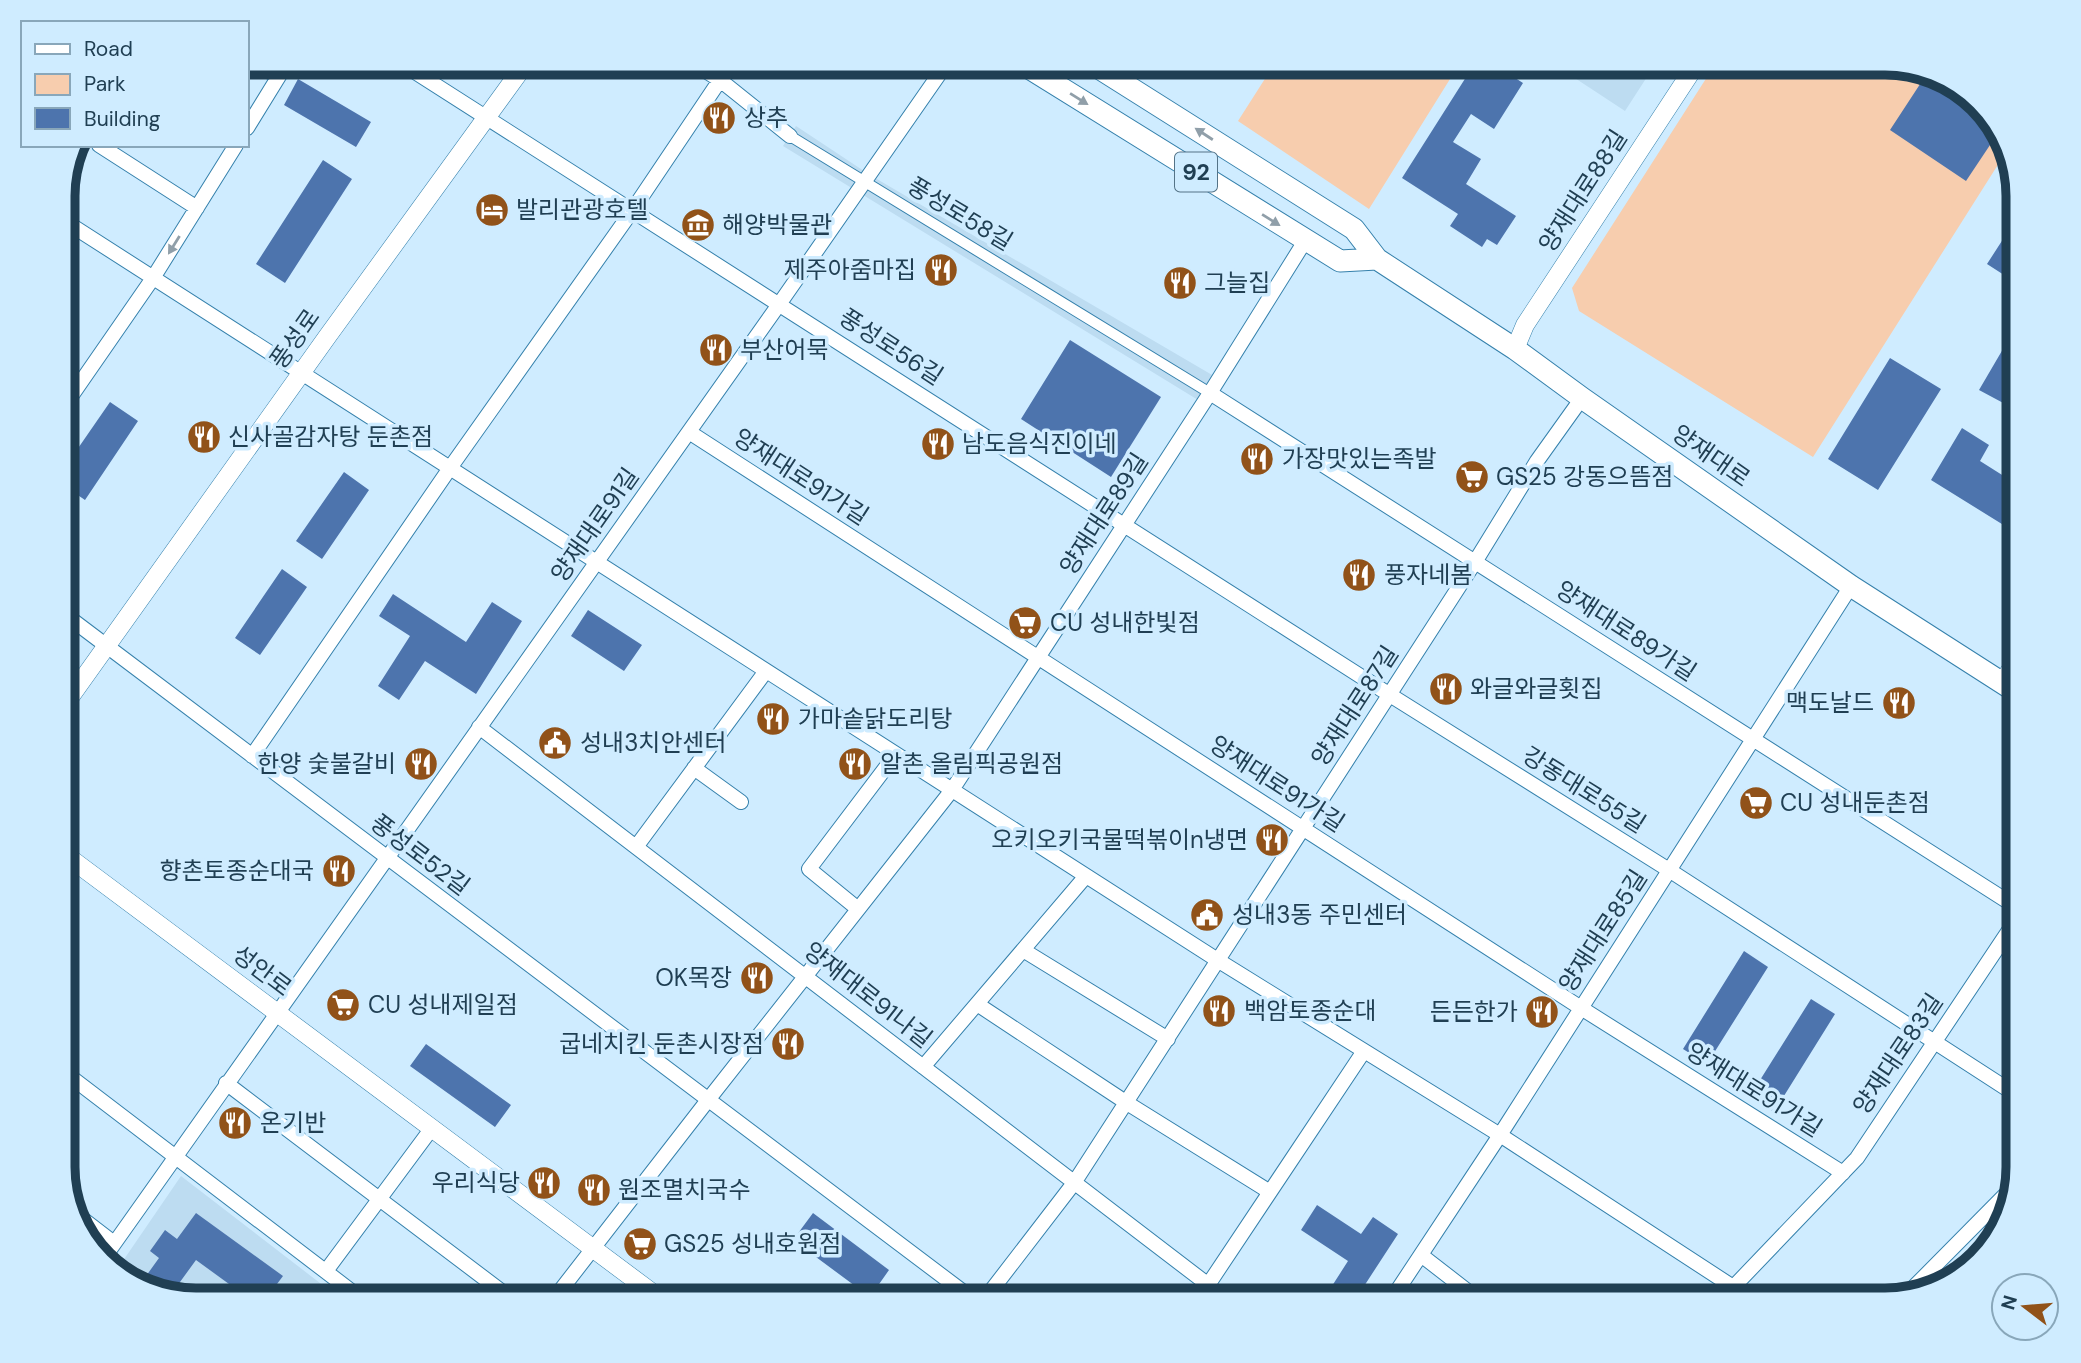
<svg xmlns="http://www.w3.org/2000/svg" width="2081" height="1363" viewBox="0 0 2081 1363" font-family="'DM Sans','Noto Sans KR',sans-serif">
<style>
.built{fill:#bddcf1}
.green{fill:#f7cdae}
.building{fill:#4d74ad}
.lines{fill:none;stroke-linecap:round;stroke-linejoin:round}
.pedestrian-casing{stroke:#3581ac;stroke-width:12}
.minor-casing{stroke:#3581ac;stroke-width:16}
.tertiary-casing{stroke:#3581ac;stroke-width:19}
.primary-casing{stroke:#3581ac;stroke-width:23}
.pedestrian{stroke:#fff;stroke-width:10}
.minor{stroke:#fff;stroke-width:14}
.tertiary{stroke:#fff;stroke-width:18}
.primary{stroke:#fff;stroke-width:21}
.oneway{fill:#909fa9}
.labels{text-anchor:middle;stroke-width:7;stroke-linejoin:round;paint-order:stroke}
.shield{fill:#cfecff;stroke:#547387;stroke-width:2}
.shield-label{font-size:23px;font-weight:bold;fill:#203f53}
.poi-label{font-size:24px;fill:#203f53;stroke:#cfecff;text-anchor:start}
.street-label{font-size:24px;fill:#203f53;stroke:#cfecff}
.rim{fill:none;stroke:#203f53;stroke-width:9}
</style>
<rect width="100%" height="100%" fill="#cfecff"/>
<path class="built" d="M1552,63H1656L1625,111Z
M796,126L870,175L1219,379L1203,403L783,146Z
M181,1176L342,1300H197L123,1278L116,1271Z"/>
<path class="green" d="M1275,63H1460L1369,209L1238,121Z
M1716,63H1884L1958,85L2000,130L2006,152L1813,457L1579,311L1572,288Z"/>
<path class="building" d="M1475,63H1492L1523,83L1494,129L1471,114L1453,142L1481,159L1466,184L1516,216L1497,245L1487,239L1482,247L1450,226L1458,214L1402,178Z
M1926,75L1958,85L2000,130L1966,181L1890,130Z
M298,79L371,122L356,147L284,105Z
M323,160L352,179L285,283L256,264Z
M2018,216V284L1987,264Z
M1070,340L1161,397L1111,477L1021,419Z
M2003,349L2018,358V385L2007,405L1979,390Z
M1890,358L1941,389L1878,490L1828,459Z
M110,402L138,421L85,500L63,485V470Z
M1962,428L1989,445L1980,461L2018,485V534L1931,480Z
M344,472L369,490L322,559L296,541Z
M282,569L307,587L260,655L235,638Z
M393,594L466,642L492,602L522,621L476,694L425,661L399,700L378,686L410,636L379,616Z
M588,610L642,645L624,671L571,636Z
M1744,951L1768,967L1707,1064L1683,1049Z
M1811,999L1835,1014L1774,1112L1750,1096Z
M426,1044L511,1105L495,1127L410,1066Z
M1317,1205L1361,1234L1373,1217L1398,1234L1355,1300H1323L1348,1261L1301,1230Z
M196,1213L283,1276L265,1300H251L196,1260L172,1293L141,1283L159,1258L150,1251L165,1230L177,1239Z
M813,1213L889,1270L870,1297L793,1240Z"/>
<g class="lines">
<g class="pedestrian-casing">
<path id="pedestrian" d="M790,136L1210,393"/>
</g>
<g class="minor-casing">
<path id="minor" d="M256,63L278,77
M401,63L1390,695L1669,870L2018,1096
M693,63L720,80L790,136
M247,128L287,63
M99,145L197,208
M63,220L1219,961L1500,1135L1753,1300
M1210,393L2018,908
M63,408L153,278L236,145
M689,432L1581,1008L1843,1173
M63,613L974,1300
M479,727L1228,1300
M252,756L450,468L632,211L720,80
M694,768L741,802
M636,847L766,671
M858,909L809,869L896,754
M1023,950L1168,1039
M977,1004L1127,1103L1270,1192
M923,1067L1086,876
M63,1071L363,1300
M226,1083L513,1300
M75,1213L114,1243
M1421,1255L1479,1300
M104,1258L780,303L947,63
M326,1271L432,1128
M1208,1285L1364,1051
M1907,1294L2011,1189
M553,1300L708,1100L952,790L1210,393L1305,241
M984,1300L1074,1183L1475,562L1537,461L1582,398
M1391,1300L1500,1135L1851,586
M1721,1300L1857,1158L2018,917"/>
</g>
<g class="tertiary-casing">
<path id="tertiary" d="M1515,349L1525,325L1697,63
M2002,683L2018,658
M63,707L327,337L526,63
M63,853L662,1300"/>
</g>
<g class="primary-casing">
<path id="primary" d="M1021,63L1340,261L1377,259
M1091,63L1354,229L1377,259L1515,349L1582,398L1851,586L2018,693"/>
</g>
<use href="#pedestrian" class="pedestrian"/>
<use href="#minor" class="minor"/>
<use href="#tertiary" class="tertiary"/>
<use href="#primary" class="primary"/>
</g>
<defs><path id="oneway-solid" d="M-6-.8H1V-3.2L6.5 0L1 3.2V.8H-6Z" transform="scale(1.75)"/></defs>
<g class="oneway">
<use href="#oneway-solid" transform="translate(1079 99) rotate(32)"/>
<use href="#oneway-solid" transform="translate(1204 134) rotate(-147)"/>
<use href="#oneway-solid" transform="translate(1271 220) rotate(32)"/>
<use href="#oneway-solid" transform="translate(174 245) rotate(122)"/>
</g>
<defs>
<g id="restaurant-disc" transform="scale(1.75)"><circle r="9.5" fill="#915219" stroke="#cfecff"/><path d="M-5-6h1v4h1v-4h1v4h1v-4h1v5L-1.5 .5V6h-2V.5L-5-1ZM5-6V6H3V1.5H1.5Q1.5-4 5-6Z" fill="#fff"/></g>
<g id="hotel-disc" transform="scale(1.75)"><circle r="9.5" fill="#915219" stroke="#cfecff"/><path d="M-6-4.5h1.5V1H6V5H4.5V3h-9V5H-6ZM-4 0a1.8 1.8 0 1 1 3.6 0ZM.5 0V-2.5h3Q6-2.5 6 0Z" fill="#fff"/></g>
<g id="museum-disc" transform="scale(1.75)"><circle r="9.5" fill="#915219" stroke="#cfecff"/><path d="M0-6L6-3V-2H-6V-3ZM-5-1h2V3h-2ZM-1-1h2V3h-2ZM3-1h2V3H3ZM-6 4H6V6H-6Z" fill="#fff"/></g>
<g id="supermarket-disc" transform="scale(1.75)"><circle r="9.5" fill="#915219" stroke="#cfecff"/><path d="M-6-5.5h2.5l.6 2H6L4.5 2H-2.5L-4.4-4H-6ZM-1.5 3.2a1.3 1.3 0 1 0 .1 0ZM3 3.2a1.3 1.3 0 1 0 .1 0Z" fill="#fff"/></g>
<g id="civic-disc" transform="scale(1.75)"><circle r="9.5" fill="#915219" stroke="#cfecff"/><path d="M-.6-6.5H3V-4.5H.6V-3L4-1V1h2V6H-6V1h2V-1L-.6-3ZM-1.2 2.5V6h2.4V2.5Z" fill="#fff"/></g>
</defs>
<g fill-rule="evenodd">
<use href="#restaurant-disc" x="719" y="118"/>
<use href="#hotel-disc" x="492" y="210"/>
<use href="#museum-disc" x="698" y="225"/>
<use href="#restaurant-disc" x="941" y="270"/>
<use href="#restaurant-disc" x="1180" y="283"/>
<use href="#restaurant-disc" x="716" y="350"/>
<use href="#restaurant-disc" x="204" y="437"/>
<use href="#restaurant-disc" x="938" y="444"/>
<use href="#restaurant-disc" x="1257" y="459"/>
<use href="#supermarket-disc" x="1472" y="477"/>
<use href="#restaurant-disc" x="1359" y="575"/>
<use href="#supermarket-disc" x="1025" y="623"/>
<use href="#restaurant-disc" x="1446" y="689"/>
<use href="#restaurant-disc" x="1899" y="703"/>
<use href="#restaurant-disc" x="773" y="719"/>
<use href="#civic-disc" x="555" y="743"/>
<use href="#restaurant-disc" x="421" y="764"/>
<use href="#restaurant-disc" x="855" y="764"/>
<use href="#supermarket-disc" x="1756" y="803"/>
<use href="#restaurant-disc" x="1272" y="840"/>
<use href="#restaurant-disc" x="339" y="871"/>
<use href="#civic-disc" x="1207" y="915"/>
<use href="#restaurant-disc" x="757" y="978"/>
<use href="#supermarket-disc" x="343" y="1005"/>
<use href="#restaurant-disc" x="1219" y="1011"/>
<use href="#restaurant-disc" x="1542" y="1012"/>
<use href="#restaurant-disc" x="788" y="1044"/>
<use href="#restaurant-disc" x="235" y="1123"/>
<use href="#restaurant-disc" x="544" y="1183"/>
<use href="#restaurant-disc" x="594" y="1190"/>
<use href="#supermarket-disc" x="640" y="1244"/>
</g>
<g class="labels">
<rect class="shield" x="1175" y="152.5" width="42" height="39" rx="5"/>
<g class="shield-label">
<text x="1196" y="180">92</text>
</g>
<g class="poi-label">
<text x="744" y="126">상추</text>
<text x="516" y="218">발리관광호텔</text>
<text x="722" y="233">해양박물관</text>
<text x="916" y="278" text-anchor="end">제주아줌마집</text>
<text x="1204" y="291">그늘집</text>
<text x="740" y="358">부산어묵</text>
<text x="228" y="445">신사골감자탕 둔촌점</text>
<text x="962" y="452">남도음식진이네</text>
<text x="1282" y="467">가장맛있는족발</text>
<text x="1496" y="485">GS25 강동으뜸점</text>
<text x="1384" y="583">풍자네봄</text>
<text x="1050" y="631">CU 성내한빛점</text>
<text x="1470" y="697">와글와글횟집</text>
<text x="1874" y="711" text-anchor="end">맥도날드</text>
<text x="798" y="727">가마솥닭도리탕</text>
<text x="580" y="751">성내3치안센터</text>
<text x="396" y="772" text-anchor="end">한양 숯불갈비</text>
<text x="880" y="772">알촌 올림픽공원점</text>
<text x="1780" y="811">CU 성내둔촌점</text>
<text x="1248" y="848" text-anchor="end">오키오키국물떡볶이n냉면</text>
<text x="314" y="879" text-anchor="end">향촌토종순대국</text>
<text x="1232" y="923">성내3동 주민센터</text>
<text x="732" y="986" text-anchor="end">OK목장</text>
<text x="368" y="1013">CU 성내제일점</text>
<text x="1244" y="1019">백암토종순대</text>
<text x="1518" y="1020" text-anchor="end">든든한가</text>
<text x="764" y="1052" text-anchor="end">굽네치킨 둔촌시장점</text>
<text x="260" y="1131">온기반</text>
<text x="520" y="1191" text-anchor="end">우리식당</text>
<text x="618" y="1198">원조멸치국수</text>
<text x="664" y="1252">GS25 성내호원점</text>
</g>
<g class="street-label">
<text transform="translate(1583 191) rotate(-57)" y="8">양재대로88길</text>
<text transform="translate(960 214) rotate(31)" y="8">풍성로58길</text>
<text transform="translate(295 339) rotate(-55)" y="8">풍성로</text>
<text transform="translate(891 347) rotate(33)" y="8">풍성로56길</text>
<text transform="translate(1711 456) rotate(35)" y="8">양재대로</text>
<text transform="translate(801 477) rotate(33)" y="8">양재대로91가길</text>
<text transform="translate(1104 514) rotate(-57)" y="8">양재대로89길</text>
<text transform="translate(595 525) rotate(-55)" y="8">양재대로91길</text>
<text transform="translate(1626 631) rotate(33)" y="8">양재대로89가길</text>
<text transform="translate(1355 706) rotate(-57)" y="8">양재대로87길</text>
<text transform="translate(1277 784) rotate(33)" y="8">양재대로91가길</text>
<text transform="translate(1584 790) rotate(32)" y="8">강동대로55길</text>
<text transform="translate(420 855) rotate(37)" y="8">풍성로52길</text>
<text transform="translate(1603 931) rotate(-57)" y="8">양재대로85길</text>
<text transform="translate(262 971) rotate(37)" y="8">성안로</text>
<text transform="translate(868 995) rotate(38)" y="8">양재대로91나길</text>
<text transform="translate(1898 1054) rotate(-56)" y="8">양재대로83길</text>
<text transform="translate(1754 1090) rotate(32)" y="8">양재대로91가길</text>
</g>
</g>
<path d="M0 0H2081V1363H0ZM196 75H1885A121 121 0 0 1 2006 196V1167A121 121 0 0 1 1885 1288H196A121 121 0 0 1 75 1167V196A121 121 0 0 1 196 75Z" fill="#cfecff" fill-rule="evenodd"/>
<path class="rim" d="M196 75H1885A121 121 0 0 1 2006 196V1167A121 121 0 0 1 1885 1288H196A121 121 0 0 1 75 1167V196A121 121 0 0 1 196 75Z"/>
<rect x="21" y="21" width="228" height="126" fill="#cfecff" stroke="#89a7ba" stroke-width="2"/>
<rect x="35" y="44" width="35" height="10" fill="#ffffff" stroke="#89a7ba" stroke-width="2"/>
<text x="84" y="56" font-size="21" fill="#203f53">Road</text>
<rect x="35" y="74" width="35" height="21" fill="#f7cdae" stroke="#89a7ba" stroke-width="2"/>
<text x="84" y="91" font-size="21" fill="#203f53">Park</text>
<rect x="35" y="108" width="35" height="21" fill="#4d74ad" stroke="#89a7ba" stroke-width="2"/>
<text x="84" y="126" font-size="21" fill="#203f53">Building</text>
<g transform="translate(2025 1307) rotate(286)"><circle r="33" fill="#cfecff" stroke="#89a7ba" stroke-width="2"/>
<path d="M0-5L12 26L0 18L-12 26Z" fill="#915219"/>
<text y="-10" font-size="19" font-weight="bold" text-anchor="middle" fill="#203f53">N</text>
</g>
</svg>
